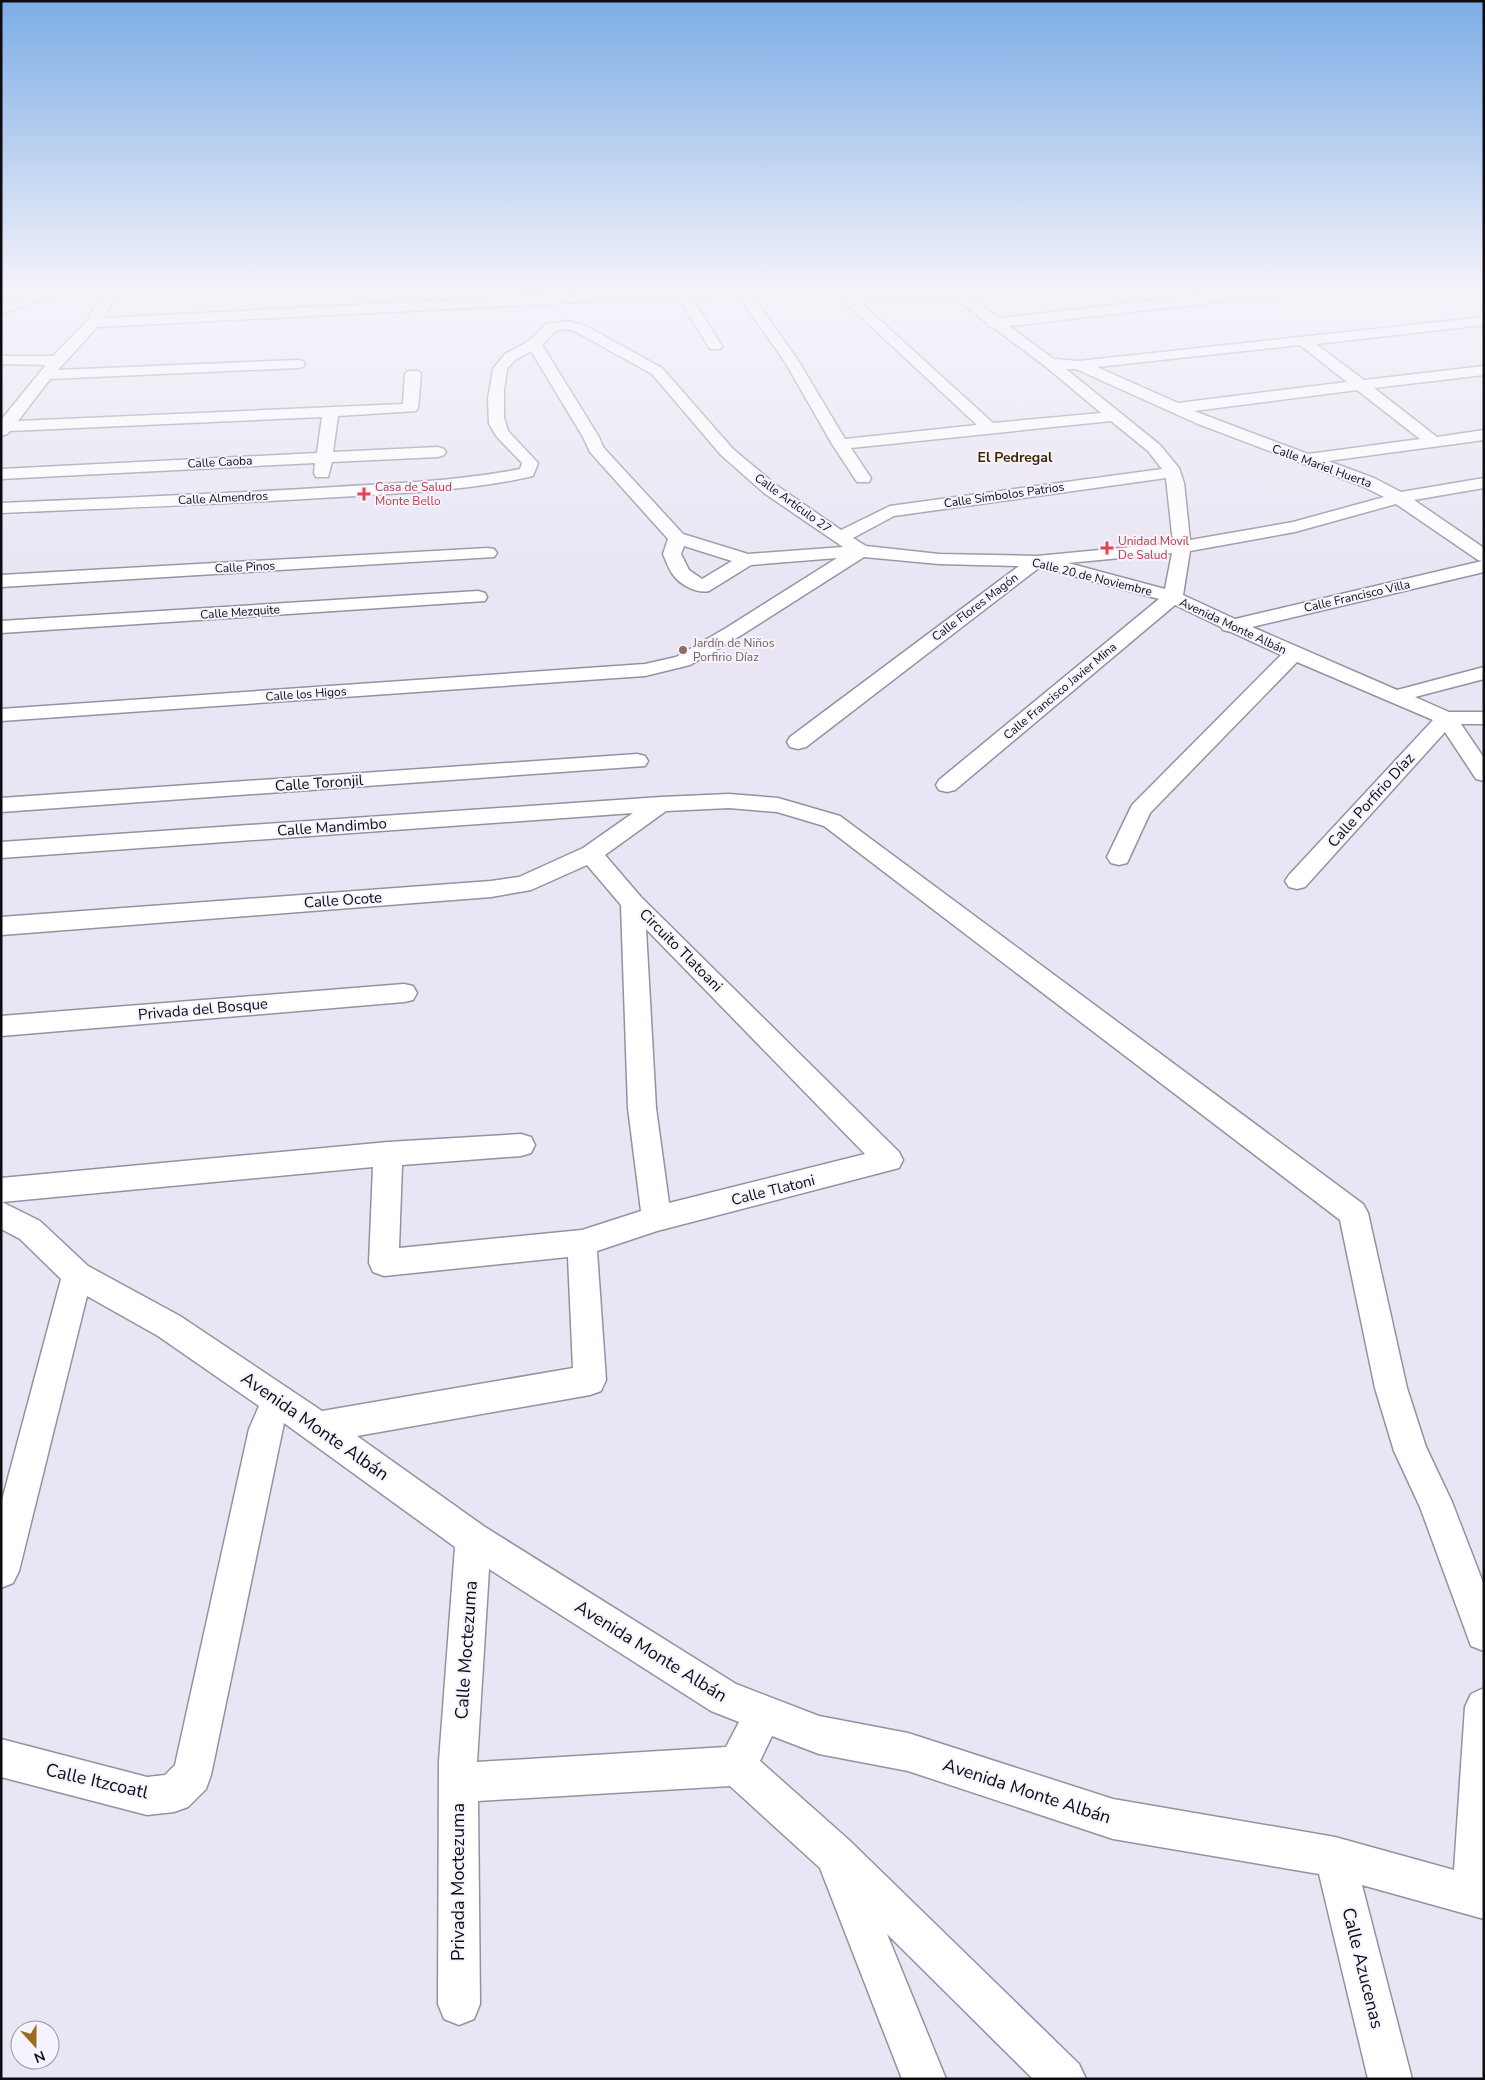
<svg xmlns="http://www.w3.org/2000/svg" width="1485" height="2080" viewBox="0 0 1485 2080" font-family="'Nunito Sans',sans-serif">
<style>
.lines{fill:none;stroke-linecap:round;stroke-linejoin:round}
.street-casing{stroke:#9591a0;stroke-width:3}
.street{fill:#fff;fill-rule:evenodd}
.health-dot{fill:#e0444e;stroke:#f5f3fd;stroke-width:2}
.education-dot{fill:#8d6e63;stroke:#f5f3fd;stroke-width:2}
.labels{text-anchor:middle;stroke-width:4;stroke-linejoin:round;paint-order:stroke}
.far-street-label{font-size:12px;fill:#0e0c11;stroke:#f5f3fd}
.far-health-label{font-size:12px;fill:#be3a42;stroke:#f5f3fd;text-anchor:start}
.far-education-label{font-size:12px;fill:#785e54;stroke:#f5f3fd;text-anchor:start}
.far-neighbourhood-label{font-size:14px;font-weight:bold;fill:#3e2702;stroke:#f5f3fd}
.street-label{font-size:15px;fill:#0e0c11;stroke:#f5f3fd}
.near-street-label{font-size:18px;fill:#0e0c11;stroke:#f5f3fd}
</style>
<rect width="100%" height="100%" fill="#e9e5f4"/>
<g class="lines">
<g class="street-casing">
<path id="street" d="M41,291H62L60,294L1,314V305Z
M104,291H118L103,318L635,291H726L719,295L691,297L722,346L720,349H710L678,297L97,327L58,370L298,360L303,361L305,364L303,367L298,368L50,379L18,421L403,404L405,374L408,371H418L421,374L418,408L416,411L338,416L333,452L438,447L444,449L446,452L444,455L438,457L332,462L328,477H316L314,473L315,463L1,479V469L317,453L322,417L10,431L7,434L1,436V420L46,365L1,364V356H53L87,321Z
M735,291H749L799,362L845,439L977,425L833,291H848L852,295L897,291H962L999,318L1241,291H1287L1280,295L1009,326L1054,359L1079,361L1484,317V325L1316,344L1364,380L1484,366V375L1374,388L1437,437L1484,430V440L1328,461L1374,478L1401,492L1484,478V488L1414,500L1484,548V572L1252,627L1397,690L1484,667V679L1415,697L1449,712H1484V724H1461L1484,758V781L1476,779L1445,732L1305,887L1297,889L1289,887L1285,881L1289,875L1433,720L1297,662L1150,813L1127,863L1119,865L1111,863L1107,857L1132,805L1281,655L1231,632L1223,630L1221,627L1175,605L955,790L947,792L939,790L936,785L939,780L1159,599L1040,567L806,747L798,749L790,747L787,742L790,737L1019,566L939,564L864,557L740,636L690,665L645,676L1,721V709L645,664L676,657L726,628L837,558L751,565L709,591C697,594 681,585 674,576C669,570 666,561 663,554L668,539L590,452L583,437L531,351L515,360L507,369L504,390V417L508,431L538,463L533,476C469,491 403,493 338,497C226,504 113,508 1,513V503C113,498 224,494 335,487C397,483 459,481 520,469L522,463L497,437L489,424L488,399L493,369L505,354L529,341L546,324L567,321L586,326L662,368L733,449L776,485L841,530L890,506L1162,469L1148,451L1111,421L851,448L871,478L869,482H857L832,444L785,362ZM950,295L986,322L988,326L993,327L1045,366L1101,413L993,423L860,302ZM567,329L576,332L652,374L721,455L764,493L843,547L748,554L683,534L603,447L599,437L542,345L555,331ZM1300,345L1347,382L1178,403L1097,367ZM1066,369H1076L1198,424L1362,486L1384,497L1293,522L1190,540L1184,483L1179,468L1160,445ZM1357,390L1420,439L1308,454L1194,411ZM1166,478L1173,543L1037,556L939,554L866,546L853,538L894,516ZM1396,504L1478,560L1482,561L1235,619L1183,595L1190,551L1295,532ZM684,546L732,561L702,579L689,570L681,554ZM1172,553L1165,589L1068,563Z
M488,548L494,549L497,553L494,557L1,587V575Z
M478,591L485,593L487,597L485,601L1,633V621Z
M637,754L645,756L648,761L645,766L1,812V798Z
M729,794L778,798L840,816L1363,1204L1368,1213L1407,1388L1426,1447L1452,1502L1484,1585V1651L1471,1646L1420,1507L1394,1451L1375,1388L1340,1220L824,826L777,812L729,808L666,811L605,855L641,897L899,1152L903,1160L899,1168L657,1231L597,1251L606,1380L601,1391L590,1395L357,1436L485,1527L736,1684L819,1716L908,1733L1113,1799L1335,1837L1454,1870L1465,1707L1471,1694L1484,1688V1919L1362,1885L1412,2079H1368L1319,1874L1113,1839L908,1771L819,1754L772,1736L760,1761L849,1840L1079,2064L1086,2079H1033L887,1934L946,2079H902L820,1868L730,1786L478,1801L480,2004L474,2019L459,2025L444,2019L438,2004L439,1761L455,1547L284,1423L211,1775L206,1789L188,1807L174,1812L147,1815L1,1777V1739L147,1777L165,1775L175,1765L249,1429L259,1406L158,1336L87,1296L19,1571L13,1583L1,1588V1504L61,1279L20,1239L1,1229V1178L388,1142L521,1134L531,1137L535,1145L531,1153L521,1156L402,1165L399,1248L582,1230L641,1211L628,1108L621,905L587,865L531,890L491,897L1,935V917L491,881L519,877L583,848L633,813L1,858V842L661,797ZM646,929L865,1154L669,1203L656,1108ZM373,1167L369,1263L373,1272L384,1276L568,1257L573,1368L322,1411L180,1316L88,1266L40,1221L2,1202ZM489,1569L711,1711L739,1722L726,1747L477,1762Z
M404,984L413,986L417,993L413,1000L404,1002L1,1036V1016Z"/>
</g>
<use href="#street" class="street"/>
</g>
<linearGradient id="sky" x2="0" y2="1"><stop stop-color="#7dade6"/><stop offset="0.5" stop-color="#f5f3fa"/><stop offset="1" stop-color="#f5f3fa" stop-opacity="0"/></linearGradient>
<rect width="1485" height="582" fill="url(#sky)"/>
<g class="health-dot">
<path d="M361.5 486.5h5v5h5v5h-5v5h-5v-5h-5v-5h5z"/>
<path d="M1104.5 540.5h5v5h5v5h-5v5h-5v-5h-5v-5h5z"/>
</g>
<circle class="education-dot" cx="683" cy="650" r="5"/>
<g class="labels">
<g class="far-street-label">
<text transform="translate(220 462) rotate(-3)" y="4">Calle Caoba</text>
<text transform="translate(1322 466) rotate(20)" y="4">Calle Mariel Huerta</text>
<text transform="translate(1004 495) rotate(-8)" y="4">Calle Símbolos Patrios</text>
<text transform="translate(223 498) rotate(-3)" y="4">Calle Almendros</text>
<text transform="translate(793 503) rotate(36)" y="4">Calle Artículo 27</text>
<text transform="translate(245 567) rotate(-3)" y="4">Calle Pinos</text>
<text transform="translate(1092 577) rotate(14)" y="4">Calle 20 de Noviembre</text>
<text transform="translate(1357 596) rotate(-13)" y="4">Calle Francisco Villa</text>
<text transform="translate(975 607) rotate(-37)" y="4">Calle Flores Magón</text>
<text transform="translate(240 612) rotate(-4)" y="4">Calle Mezquite</text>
<text transform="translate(1233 626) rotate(25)" y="4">Avenida Monte Albán</text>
<text transform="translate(1060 691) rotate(-40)" y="4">Calle Francisco Javier Mina</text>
<text transform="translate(306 694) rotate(-4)" y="4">Calle los Higos</text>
</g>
<g class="far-health-label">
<text x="375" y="491">Casa de Salud<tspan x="375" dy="14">Monte Bello</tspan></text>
<text x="1118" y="545">Unidad Movil<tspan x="1118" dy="14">De Salud</tspan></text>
</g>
<g class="far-education-label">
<text x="693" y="647">Jardín de Niños<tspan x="693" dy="14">Porfirio Díaz</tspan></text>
</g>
<g class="far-neighbourhood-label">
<text x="1015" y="462">El Pedregal</text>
</g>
<g class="street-label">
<text transform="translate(319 783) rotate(-4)" y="5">Calle Toronjil</text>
<text transform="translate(1371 800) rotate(-48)" y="5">Calle Porfirio Díaz</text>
<text transform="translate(332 827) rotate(-4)" y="5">Calle Mandimbo</text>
<text transform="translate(343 900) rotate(-4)" y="5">Calle Ocote</text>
<text transform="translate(681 950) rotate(45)" y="5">Circuito Tlatoani</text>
<text transform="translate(203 1009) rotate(-5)" y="5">Privada del Bosque</text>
<text transform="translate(773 1190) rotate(-14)" y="5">Calle Tlatoni</text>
</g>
<g class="near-street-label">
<text transform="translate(315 1426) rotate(35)" y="6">Avenida Monte Albán</text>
<text transform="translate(466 1650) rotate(-86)" y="6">Calle Moctezuma</text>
<text transform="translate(651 1651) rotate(32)" y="6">Avenida Monte Albán</text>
<text transform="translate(97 1781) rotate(13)" y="6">Calle Itzcoatl</text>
<text transform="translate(1027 1791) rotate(18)" y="6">Avenida Monte Albán</text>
<text transform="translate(458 1882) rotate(-90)" y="6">Privada Moctezuma</text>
<text transform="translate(1363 1968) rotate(76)" y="6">Calle Azucenas</text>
</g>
</g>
<rect width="1485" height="2080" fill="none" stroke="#0e0c11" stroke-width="5"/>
<g transform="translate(35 2045) rotate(159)"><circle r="24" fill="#f5f3fd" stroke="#99979f"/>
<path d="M0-4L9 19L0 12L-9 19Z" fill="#9c6b1e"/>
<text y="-8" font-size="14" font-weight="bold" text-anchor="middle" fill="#0e0c11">N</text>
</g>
</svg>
